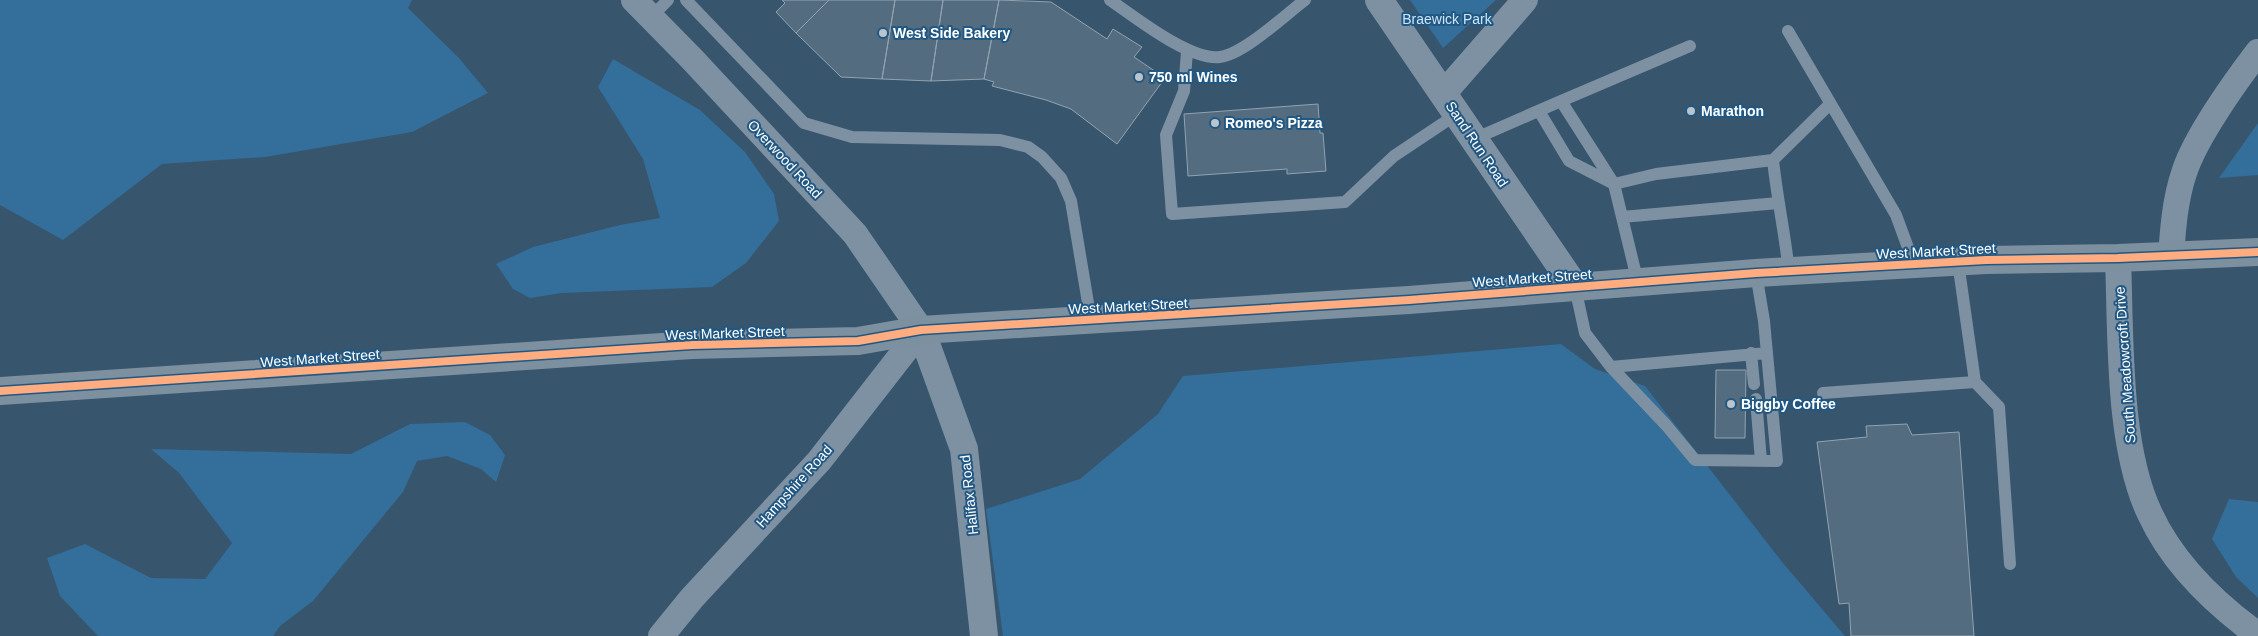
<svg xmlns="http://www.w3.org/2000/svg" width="2258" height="636" viewBox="0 0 2258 636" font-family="Arial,sans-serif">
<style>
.green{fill:#346e9a}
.building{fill:#546c7f;stroke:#91a3b1}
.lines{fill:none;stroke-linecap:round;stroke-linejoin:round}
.service{stroke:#7d91a3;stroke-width:12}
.minor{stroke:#7d91a3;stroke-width:26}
.tertiary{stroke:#7d91a3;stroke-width:28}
.primary{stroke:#7c90a0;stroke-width:28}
.cycleway-casing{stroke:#215883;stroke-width:11}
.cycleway{stroke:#ffac80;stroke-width:8}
.poi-dot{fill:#b9c4cc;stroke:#215883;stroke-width:2}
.labels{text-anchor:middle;stroke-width:4;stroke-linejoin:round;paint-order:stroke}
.park-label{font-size:14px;fill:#cce5f7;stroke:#215883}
.poi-label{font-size:14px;font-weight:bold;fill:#fff;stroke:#215883;text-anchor:start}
.street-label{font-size:14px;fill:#fff;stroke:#215883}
</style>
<rect width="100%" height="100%" fill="#37556d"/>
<path class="green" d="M0,0H412L408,8L459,58L488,93L412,132L265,157L162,164L63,240L0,205Z
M1410,0H1496L1443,48Z
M613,59L700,110L745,152L774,194L779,221L746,263L712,287L562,293L530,298L513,289L496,264L533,247L620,225L660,218L643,159L598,87Z
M2258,123V175L2219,178Z
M1561,344L1595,369L1645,386L1783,563L1845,636H1003L986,509L1080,479L1158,414L1183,376Z
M465,422L490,435L505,455L496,482L481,469L447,456L417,461L403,492L313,601L280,626L273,636H98L60,596L47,558L85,544L151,578L205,579L232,543L179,473L151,449L351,454L410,424Z
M2229,499L2258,502V598L2236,577L2212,539Z"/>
<path class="building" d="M782,0H829L796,33L776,12L785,3Z
M829,0H895L882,79L841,77L796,33Z
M895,0H943L931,81L882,79Z
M943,0H999L984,79L931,81Z
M999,0L1051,2L1107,39L1113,29L1142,47L1134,57L1165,78L1117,144L1071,109L1046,100L992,86L994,82L984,79Z
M1318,104L1320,133H1323L1326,171L1287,174V169L1188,176L1184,114Z
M1716,370H1746L1745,438H1715Z
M1907,424L1912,435L1959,432L1974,636H1851L1849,603L1839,604L1817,442L1867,437L1866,426Z"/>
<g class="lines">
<path class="service" d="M686,0L804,123L852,137L1000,140L1028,147L1042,157L1061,178L1071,201L1091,321
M1110,0C1135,17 1190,61 1220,57C1244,54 1285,15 1305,0
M651,17L668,0
M1788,31L1896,215L1914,264
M1187,51L1184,91L1166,135L1172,214L1345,202L1394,156L1457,114
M1561,101L1690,46
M1539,111L1569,161L1614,184L1638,283
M1474,139L1561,101L1614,184L1656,174L1773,160C1777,198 1785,234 1789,272
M1773,160L1830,104
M1622,217L1778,203
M1958,262L1975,382L1999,407L2010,564
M1575,287L1585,333L1611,367L1767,353
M1751,353L1754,384
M1611,367L1666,425L1695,460L1777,461L1764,321L1756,273
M1823,393L1975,382
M1756,399L1761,461"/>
<path class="minor" d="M634,0L692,59L855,234L921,330L819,461L692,598L661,636
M1443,94L1525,0
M2171,256C2173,228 2175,200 2184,173C2195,138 2235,82 2258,52
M2118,258C2121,335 2117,445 2150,514C2173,564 2214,603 2258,635"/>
<path class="tertiary" d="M1379,0L1575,287
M921,330L964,449L984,636"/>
<path class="primary" d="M0,391L692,345L858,341L921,330L1409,300L1756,273L1986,260L2118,258L2258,252"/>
<g class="cycleway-casing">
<path id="cycleway" d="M0,391L692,345L858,341L921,330L1409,300L1756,273L1986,260L2118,258L2258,252"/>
</g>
<use href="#cycleway" class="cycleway"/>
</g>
<g class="poi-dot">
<circle cx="883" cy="33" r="5"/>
<circle cx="1139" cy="77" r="5"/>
<circle cx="1691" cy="111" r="5"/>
<circle cx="1215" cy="123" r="5"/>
<circle cx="1731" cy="404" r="5"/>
</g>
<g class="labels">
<g class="park-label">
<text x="1447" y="24">Braewick Park</text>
</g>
<g class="poi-label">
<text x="893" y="38">West Side Bakery</text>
<text x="1149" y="82">750 ml Wines</text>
<text x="1701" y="116">Marathon</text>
<text x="1225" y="128">Romeo's Pizza</text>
<text x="1741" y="409">Biggby Coffee</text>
</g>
<g class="street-label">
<text transform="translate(1477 144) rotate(56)" y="5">Sand Run Road</text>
<text transform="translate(785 159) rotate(47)" y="5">Overwood Road</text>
<text transform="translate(1936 251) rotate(-3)" y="5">West Market Street</text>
<text transform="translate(1532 278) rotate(-4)" y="5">West Market Street</text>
<text transform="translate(1128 306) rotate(-3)" y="5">West Market Street</text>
<text transform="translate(725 333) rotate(-2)" y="5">West Market Street</text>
<text transform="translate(320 358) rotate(-4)" y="5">West Market Street</text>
<text transform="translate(2125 365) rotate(-94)" y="5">South Meadowcroft Drive</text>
<text transform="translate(794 486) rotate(-48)" y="5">Hampshire Road</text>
<text transform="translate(969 495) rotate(-96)" y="5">Halifax Road</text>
</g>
</g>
</svg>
